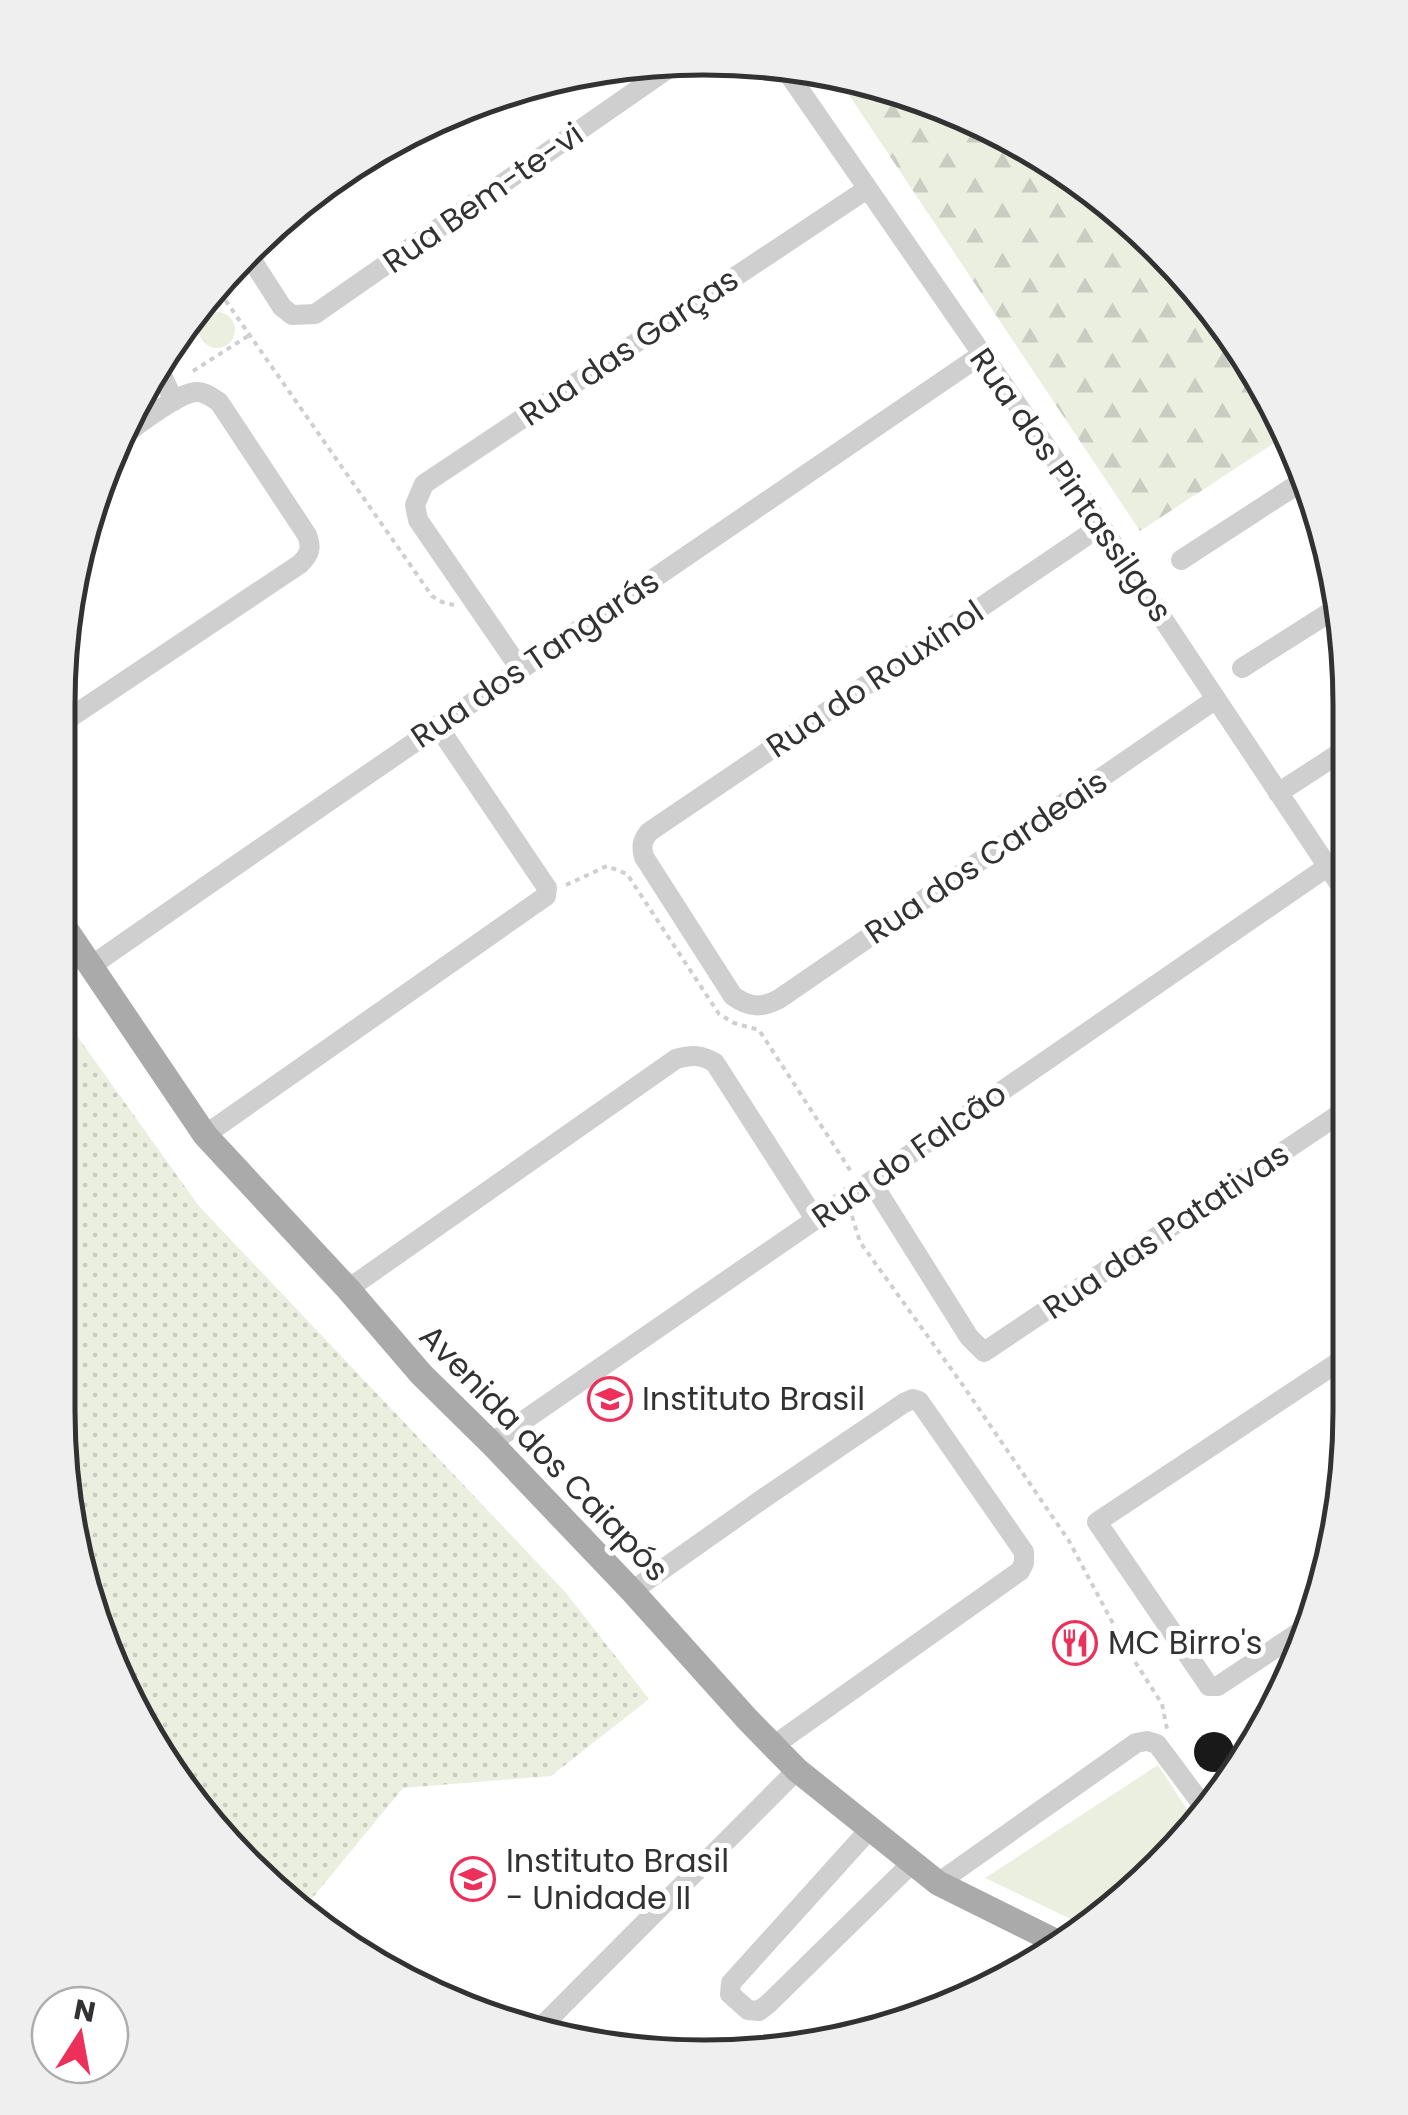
<svg xmlns="http://www.w3.org/2000/svg" width="1408" height="2115" viewBox="0 0 1408 2115" font-family="Poppins,sans-serif">
<style>
.grass{fill:url(#grass-dots)}
.forest{fill:url(#forest-firs)}
.park{fill:#eaefe0}
.building{fill:#191919}
.lines{fill:none;stroke-linecap:round;stroke-linejoin:round}
.path{stroke:#cfcfcf;stroke-width:4;stroke-dasharray:5 5;stroke-linecap:butt}
.minor{stroke:#cfcfcf;stroke-width:20}
.major{stroke:#aaa;stroke-width:25}
.labels{text-anchor:middle;stroke-width:10;stroke-linejoin:round;paint-order:stroke}
.street-label{font-size:32px;fill:#323232;stroke:#fff}
.poi-label{font-size:32px;fill:#323232;stroke:#fff;text-anchor:start}
.rim{fill:none;stroke:#323232;stroke-width:5}
</style>
<defs>
<pattern id="grass-dots" width="8" height="8" patternUnits="userSpaceOnUse" patternTransform="scale(2.5)"><rect width="8" height="8" fill="#eaefe0"/><path d="M2 2h.1M6 6h.1" fill="none" stroke="#c9cdc1" stroke-width="1.8" stroke-linecap="round"/></pattern>
<pattern id="forest-firs" width="22" height="20" patternUnits="userSpaceOnUse" patternTransform="scale(2.5)"><rect width="22" height="20" fill="#eaefe0"/><path d="M5 1l3.5 6h-7zM16 11l3.5 6h-7z" fill="#c9cdc1"/></pattern>
</defs>
<rect width="100%" height="100%" fill="#fff"/>
<path class="grass" d="M60,1012L198,1205L566,1593L649,1699L551,1776L403,1788L300,1913L167,1771L92,1618L58,1411Z"/>
<path class="forest" d="M841,83L912,92L1131,218L1284,419L1288,434L1140,531Z"/>
<path class="park" d="M199 330a18 18 0 1 1 36 0a18 18 0 1 1-36 0Z
M1158,1765L1198,1826L1190,1838L1083,1925L985,1878Z"/>
<path class="building" d="M1194 1752a20 20 0 1 1 40 0a20 20 0 1 1-40 0Z"/>
<g class="lines">
<path class="path" d="M214,284L432,596L442,602L454,605
M193,371L248,336
M566,885L607,866L627,874L719,1014L734,1023L759,1030L852,1173
M852,1216L860,1242L962,1384L1069,1541L1125,1646L1162,1704L1167,1729"/>
<path class="minor" d="M790,76L1101,526L1348,897
M248,254L282,307L292,315L315,314L679,61
M158,367L174,401
M1101,526L649,832C642,841 641,846 644,857L733,996C750,1008 762,1008 779,999L1216,699
M1181,560L1301,482
M1242,668L1335,609
M521,670L418,520L415,505L424,484L867,189
M62,723L300,564C310,554 312,548 307,535L219,402C213,398 204,391 196,392C177,393 134,428 117,440
M1278,793L1349,747
M91,966C386,760 684,558 981,355
M205,1135L546,896L547,888L437,725
M871,1181L969,1337L984,1352L1347,1109
M348,1289L676,1059C691,1055 701,1054 715,1063L815,1219
M491,1443L1327,867
M632,1591L764,1498L904,1403L913,1399L919,1401L1024,1552V1563L1020,1571L773,1746
M1304,1629L1218,1686H1209L1097,1522L1346,1357
M869,1830L731,1983L730,1994L748,2010L759,2011L768,2004L912,1863
M938,1883L1136,1743L1147,1741L1157,1744L1207,1811
M540,2028L797,1770"/>
<path class="major" d="M61,922L205,1135L348,1289L421,1374L491,1443L632,1591L748,1720L797,1770L938,1883L1061,1944"/>
</g>
<defs>
<g id="school-ring" transform="scale(2.25)"><circle r="9.5" fill="#fff" stroke="#ec3059" stroke-width="1.5"/><path d="M0-5L7-2L0 1L-7-2ZM-4 1L0 2.5L4 1V4Q0 6-4 4Z" fill="#ec3059"/></g>
<g id="restaurant-ring" transform="scale(2.25)"><circle r="9.5" fill="#fff" stroke="#ec3059" stroke-width="1.5"/><path d="M-5-6h1v4h1v-4h1v4h1v-4h1v5L-1.5 .5V6h-2V.5L-5-1ZM5-6V6H3V1.5H1.5Q1.5-4 5-6Z" fill="#ec3059"/></g>
</defs>
<g fill-rule="evenodd">
<use href="#school-ring" x="610" y="1399"/>
<use href="#restaurant-ring" x="1075" y="1643"/>
<use href="#school-ring" x="473" y="1879"/>
</g>
<g class="labels">
<g class="street-label">
<text transform="translate(483 198) rotate(-35)" y="11">Rua Bem-te-vi</text>
<text transform="translate(629 347) rotate(-34)" y="11">Rua das Garças</text>
<text transform="translate(1071 485) rotate(55)" y="11">Rua dos Pintassilgos</text>
<text transform="translate(535 659) rotate(-34)" y="11">Rua dos Tangarás</text>
<text transform="translate(875 679) rotate(-34)" y="11">Rua do Rouxinol</text>
<text transform="translate(986 857) rotate(-34)" y="11">Rua dos Cardeais</text>
<text transform="translate(909 1155) rotate(-35)" y="11">Rua do Falcão</text>
<text transform="translate(1166 1231) rotate(-34)" y="11">Rua das Patativas</text>
<text transform="translate(544 1453) rotate(46)" y="11">Avenida dos Caiapós</text>
</g>
<g class="poi-label">
<text x="642" y="1410">Instituto Brasil</text>
<text x="1108" y="1654">MC Birro's</text>
<text x="506" y="1872">Instituto Brasil<tspan x="506" dy="37">- Unidade II</tspan></text>
</g>
</g>
<path d="M0 0H1408V2115H0ZM704 75H704A629 629 0 0 1 1333 704V1411A629 629 0 0 1 704 2040H704A629 629 0 0 1 75 1411V704A629 629 0 0 1 704 75Z" fill="#efefef" fill-rule="evenodd"/>
<path class="rim" d="M704 75H704A629 629 0 0 1 1333 704V1411A629 629 0 0 1 704 2040H704A629 629 0 0 1 75 1411V704A629 629 0 0 1 704 75Z"/>
<g transform="translate(80 2035) rotate(11)"><circle r="48" fill="#ffffff" stroke="#adadad" stroke-width="2.5"/>
<path d="M0-8L18 38L0 25L-18 38Z" fill="#ec3059"/>
<text y="-15" font-size="28" font-weight="bold" text-anchor="middle" fill="#323232">N</text>
</g>
</svg>
